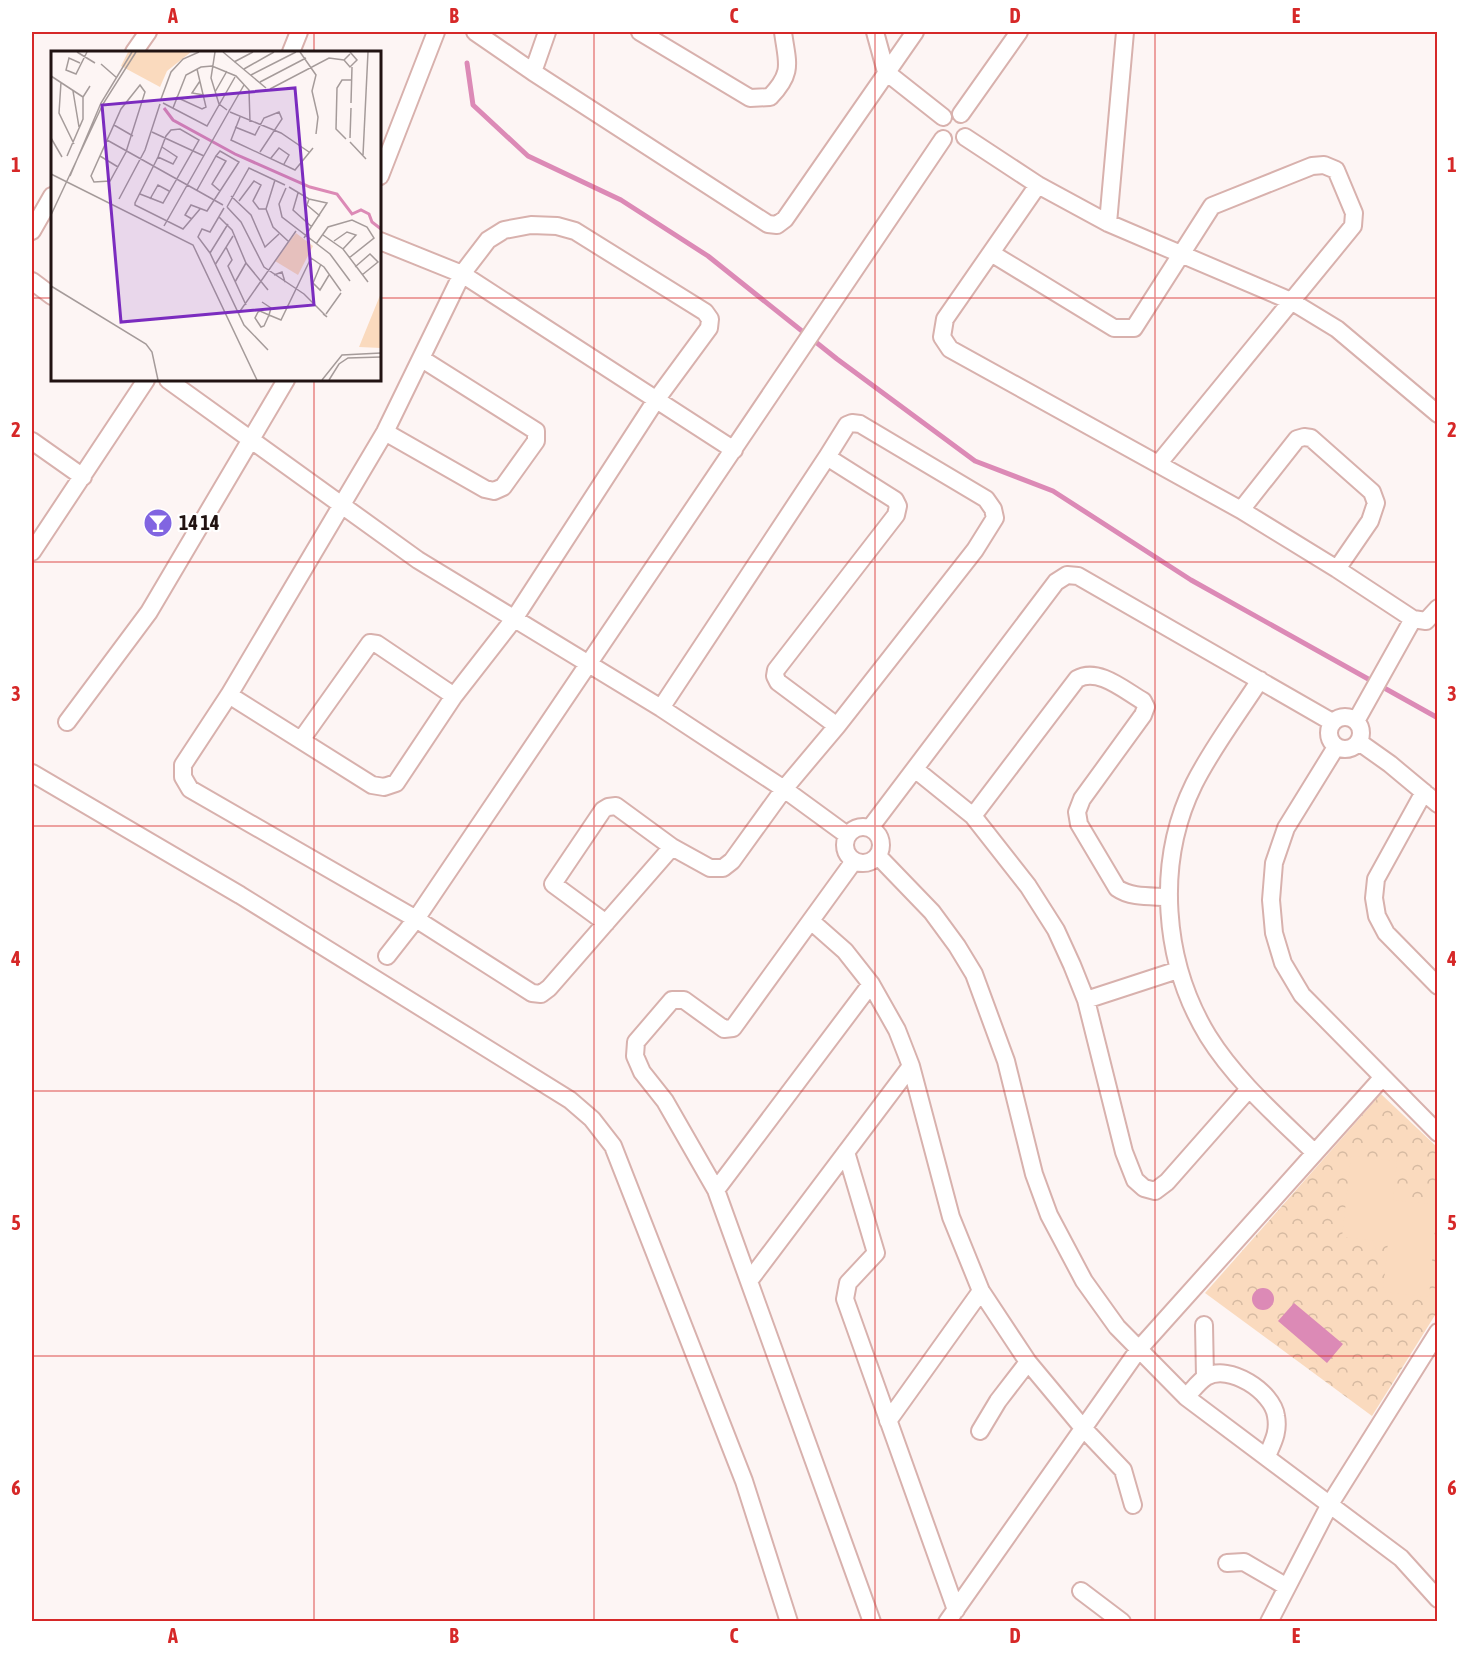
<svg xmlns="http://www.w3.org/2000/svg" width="1469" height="1653" viewBox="0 0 1469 1653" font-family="'Asap Condensed',sans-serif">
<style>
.park{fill:url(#park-crowns)}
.pitch{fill:#fadabe}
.water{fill:#dc8ab6}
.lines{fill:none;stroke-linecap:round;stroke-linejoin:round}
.stream{stroke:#dc8ab6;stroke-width:5}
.minor-casing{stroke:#d8b1ad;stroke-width:20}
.minor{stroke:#fff;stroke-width:16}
.grid{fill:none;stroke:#d62828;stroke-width:1.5;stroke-opacity:0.55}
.labels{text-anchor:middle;stroke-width:4.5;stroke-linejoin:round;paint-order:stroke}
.poi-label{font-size:20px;font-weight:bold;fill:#211312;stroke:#fff;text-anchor:start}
.inset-river{fill:none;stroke:#dc8ab6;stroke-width:3}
.inset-road{fill:none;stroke:#a59b9a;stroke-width:1.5}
.view{fill:#7b2cbf;fill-opacity:0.15;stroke:#7b2cbf;stroke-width:3}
.inset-edge{fill:none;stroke:#211312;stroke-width:3}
.neatline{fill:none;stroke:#d62828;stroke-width:2}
.grid-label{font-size:20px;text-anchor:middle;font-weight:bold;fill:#d62828}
</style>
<defs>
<pattern id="park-crowns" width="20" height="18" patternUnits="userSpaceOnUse" patternTransform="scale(1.5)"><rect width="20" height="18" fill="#fadabe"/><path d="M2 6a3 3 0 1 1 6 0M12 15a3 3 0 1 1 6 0" fill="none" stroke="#d6baa2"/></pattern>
</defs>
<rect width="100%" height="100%" fill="#fdf5f4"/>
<path class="park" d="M1381,1094L1437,1147V1312L1372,1416L1205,1293Z"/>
<path class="pitch" d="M1351,1156L1397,1161L1393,1200L1437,1205L1429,1297L1383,1292L1388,1242L1342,1237Z"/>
<path class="water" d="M1252 1299a11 11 0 1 1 22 0a11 11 0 1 1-22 0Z
M1294,1303L1343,1344L1327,1363L1278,1321Z"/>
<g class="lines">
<path class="stream" d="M467,63L473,105L528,156L621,200L708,256L837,359L975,461L1053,491L1191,580L1438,718"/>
<g class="minor-casing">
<path id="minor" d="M475,32L533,72L768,224L777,225L785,219L915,32
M640,32L750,98L770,97C794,72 787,63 783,32
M875,32L886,72L943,117
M134,52L148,32
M291,52L299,32
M533,72L547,32
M961,114L1019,32
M965,137L1038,185L1108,223L1291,301L1337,329L1438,414
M380,176L436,32
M1038,185L945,319L942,337L950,349L1241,510L1337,569L1413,619L1426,621L1438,608
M1108,223L1125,32
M32,231L52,196
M380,241L462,274L734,450
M991,253L1114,328H1134L1212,206L1312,166L1324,165L1336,170L1354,213L1353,226L1159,463
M32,281L52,296
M168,380L418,560L661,708L784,789L847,835
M385,432L485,489L494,491L503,487L536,441V431L422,359
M32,441L83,477
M1241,510L1297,439L1304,437L1311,438L1372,492L1376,503L1370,521L1337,569
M32,552L146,380
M1260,680C1238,714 1212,748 1194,784C1155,863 1163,962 1208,1036C1236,1081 1278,1117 1315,1153
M229,695L372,785L384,787L396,783L454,696L514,619L656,400L709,328L710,319L705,312L575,231L557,226L531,225L504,230L488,240L462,274L385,432L229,695L183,765V777L190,789L416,919L532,993L541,994L549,988L672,847
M661,708L827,457L895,500L898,506L896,515L776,670L775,676L778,682L837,726
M1329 733a16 16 0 1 1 32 0a16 16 0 1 1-32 0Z
M1356,721L1413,619
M67,722L149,612L286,380
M301,740L370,643L377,644L454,696
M1359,742L1390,764L1438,804
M1336,747L1286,828L1274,863L1271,900L1274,933L1283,963L1302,995L1438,1133
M916,770L973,816L1028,886L1056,930L1072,965L1086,1000L1124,1152L1135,1180L1144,1188L1155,1191L1167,1182L1249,1089
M32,773L240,895L570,1100L592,1119L613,1146L744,1481L789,1622
M1424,792L1376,879L1374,898L1377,916L1386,933L1438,986
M973,816L1077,679C1098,667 1124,690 1143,701L1146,707L1143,715L1082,799L1077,812L1079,824L1117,888C1131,898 1151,896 1167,897
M845 845a18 18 0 1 1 36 0a18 18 0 1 1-36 0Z
M870,828L1056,582L1067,575L1078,576L1332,722
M878,856L932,912L957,946L974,974L1006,1061L1034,1174L1049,1215L1084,1281L1117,1327L1186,1397L1401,1558L1438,1599
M854,861L733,1028L724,1029L684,1000H672L636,1042L635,1056L642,1072L665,1101L716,1190L872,1622
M811,921L845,951L871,984L897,1030L911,1066L951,1217L981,1291L1028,1362L1083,1428L1123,1470L1133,1505
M606,923L553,884L603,810L608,807L616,806L672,847L710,868H723L732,861L784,789L837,726L975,550L995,518L993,509L986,499L860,424L852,423L847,425L827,457
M387,956L416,919L943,139
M1086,1000L1178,970
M846,1152L876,1253L848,1283L845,1299L956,1610
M716,1190L871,984
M749,1281L911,1066
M1204,1325L1205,1377
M1186,1397C1192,1391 1199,1381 1206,1377C1229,1363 1273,1392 1276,1416C1279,1432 1273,1442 1267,1456
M888,1421L981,1291
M980,1431L998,1401L1028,1362
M1227,1563L1244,1562L1287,1587
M1081,1591L1122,1622
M947,1622L1139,1349L1382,1078
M1269,1622L1330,1504L1438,1332"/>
</g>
<use href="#minor" class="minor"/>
</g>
<path class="grid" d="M314,32V52M594,32V1622M875,32V1622M1155,32V1622M32,298H52M380,298H1438M314,380V1622M32,562H1438M32,826H1438M32,1091H1438M32,1356H1438"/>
<defs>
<g id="bar-disc" transform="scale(1.5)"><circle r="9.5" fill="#8165e1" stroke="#fff"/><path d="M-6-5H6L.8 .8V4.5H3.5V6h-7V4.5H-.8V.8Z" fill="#fff"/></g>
</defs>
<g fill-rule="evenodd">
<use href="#bar-disc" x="158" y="523"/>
</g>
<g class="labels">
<g class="poi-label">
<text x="179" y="530">14 14</text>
</g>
</g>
<g transform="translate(51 51)">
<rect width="330" height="330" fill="#fdf5f4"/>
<path d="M77,1H140L116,20L109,36L70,15ZM330,242V297L308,296Z" fill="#fadabe"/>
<path d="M245,182L262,195L247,224L224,210Z" fill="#fadabe"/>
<path class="inset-river" d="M113,57L122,69L184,103L259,136L286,143L301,163L310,159L318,163L321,171L330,178"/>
<path class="inset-road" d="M26,1L44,12M164,1L160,27L168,53L176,59M172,1L215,37M249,1L265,24L261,40L267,66L265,83M299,1L306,9L299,16L293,9L299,3M183,11L202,1M29,12L18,7L15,19L25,23L36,1M50,13L66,27M193,18L223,1M200,24L245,1M0,25L32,46M149,30L141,42L153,44M10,31L8,62L23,93M209,31L255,7M89,34L94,41L75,101L59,130L43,131L40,125L70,58ZM219,38L278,7L293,9M22,40L28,76M164,41L176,20M125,46L151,58L155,56L146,18M110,48L120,21L132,8L148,1M112,52L156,75L184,26M300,52L301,16M122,57L135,24L150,16L161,15L185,25L198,39L199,71M179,58L177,62L193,34M179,61L230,82L258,101M189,66L180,89L244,119L262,97M63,74L82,85M184,76L204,84L213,67L228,61L231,68L209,101M101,81L153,105M0,87L11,106M299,87L300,57M295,88L285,78L286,37L291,29H301M56,89L172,154M299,91L315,108M312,104L317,1M16,105L32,68V46L39,35M49,105L67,116M107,106L122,113L126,106L111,96M220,107L228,97L238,104L233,113M0,123L142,194L206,329M19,125L50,52L81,1M224,129L215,158L222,176L237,190M238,136L258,148L276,152L253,187M235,137L228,153L231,166L279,203L299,230M146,139L165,105L175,110L161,133L169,140M247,142L242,159L261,176M89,143L112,152L148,89L129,78L120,79L115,85L107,106L84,152V154L132,178L149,158M180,145L200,164L214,196L228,183M68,148L94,99L109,53M99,148L107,134L118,140M258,148L256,154L269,165M188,150L203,130L210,134L202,150L208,158H215M176,156L190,171L213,216L253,243L276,266L272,263M176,156L198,117L234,134M173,157L159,181L151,178L147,186L159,202L193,274L217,299M0,164L52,53L85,1M168,166L181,179L195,212L217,239M141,168L134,164L140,154L156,160L188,111L169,100L165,105M113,175L177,62M272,184L292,198L317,231M283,190L296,181L305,184L292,198M265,193L277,176L301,169L316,176L323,187L298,207M175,196L181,209L177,215L195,254M159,202L177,173M270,213L262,232L269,239L278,224M164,214L182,185M304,216L319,203L327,211L311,224M223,224L231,221L234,231M184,231L195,212M0,235L95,293L101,301L107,329M211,251L220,257L218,264L213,275L210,276L204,267L207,261L209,260L218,264L230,269L260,207L273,216L290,240M187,263L245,180M275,263L290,242M271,329L291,304L330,302M278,329L288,313L297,307L330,306"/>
<path class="view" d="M244,37L263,254L70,271L51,54Z"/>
<rect width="330" height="330" class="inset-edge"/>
</g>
<rect width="1469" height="1653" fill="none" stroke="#ffffff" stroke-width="66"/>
<rect x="33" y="33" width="1403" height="1587" class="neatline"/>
<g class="grid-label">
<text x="173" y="23">A</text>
<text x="454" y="23">B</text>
<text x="734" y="23">C</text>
<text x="1015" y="23">D</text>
<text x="1296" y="23">E</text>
<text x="16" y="172">1</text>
<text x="1452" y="172">1</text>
<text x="16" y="437">2</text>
<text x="1452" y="437">2</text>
<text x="16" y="701">3</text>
<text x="1452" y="701">3</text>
<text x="16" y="966">4</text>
<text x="1452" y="966">4</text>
<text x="16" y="1230">5</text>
<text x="1452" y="1230">5</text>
<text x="16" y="1495">6</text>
<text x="1452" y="1495">6</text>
<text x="173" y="1643">A</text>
<text x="454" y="1643">B</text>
<text x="734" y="1643">C</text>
<text x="1015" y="1643">D</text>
<text x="1296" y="1643">E</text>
</g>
</svg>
